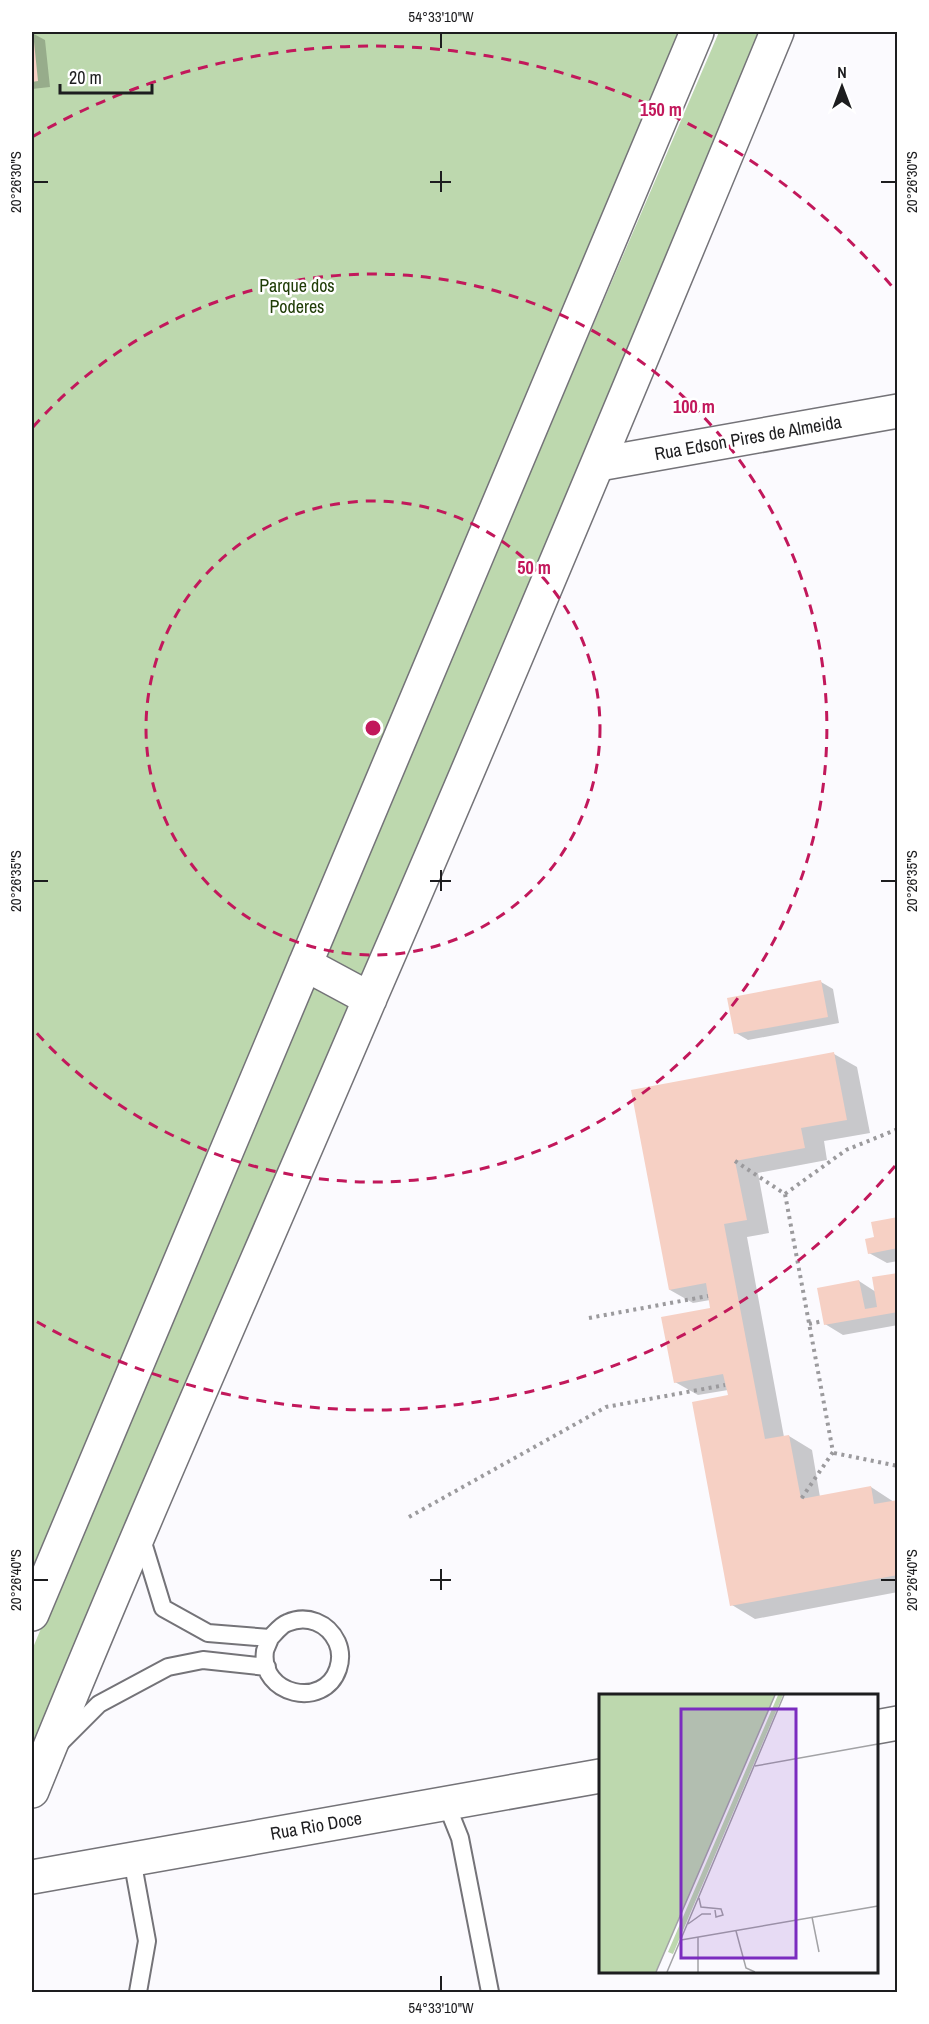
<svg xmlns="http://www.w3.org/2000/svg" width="929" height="2024" viewBox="0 0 929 2024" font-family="'Archivo Narrow',sans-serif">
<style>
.green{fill:#bdd8ae}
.shadow{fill:#0003}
.building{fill:#f6d0c4}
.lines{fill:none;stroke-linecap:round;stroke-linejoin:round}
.lane-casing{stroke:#747378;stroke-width:20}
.street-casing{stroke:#747378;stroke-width:36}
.secondary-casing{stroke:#747378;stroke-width:36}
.path{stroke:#9b9a9d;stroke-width:4;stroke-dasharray:3 4.5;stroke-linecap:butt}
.lane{stroke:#fff;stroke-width:16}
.street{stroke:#fff;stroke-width:33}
.secondary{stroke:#fff;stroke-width:33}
.ticks{fill:none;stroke:#1d1d1f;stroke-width:2}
.ring{fill:none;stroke:#c2185b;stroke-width:3;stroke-dasharray:10 8}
.labels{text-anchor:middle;stroke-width:5;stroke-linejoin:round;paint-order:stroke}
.park-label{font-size:18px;fill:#203d07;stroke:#fff}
.street-label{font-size:18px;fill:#1d1d1f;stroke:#fff}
.inset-road{fill:none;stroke:#a2a2a5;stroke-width:1.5}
.view{fill:#7b2cbf;fill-opacity:0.15;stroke:#7b2cbf;stroke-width:3}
.inset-edge{fill:none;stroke:#1d1d1f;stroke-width:3}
.centre{fill:#c2185b;stroke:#fff;stroke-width:3}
.ring-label{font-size:18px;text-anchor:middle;font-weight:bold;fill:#c2185b;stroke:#fff;stroke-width:5;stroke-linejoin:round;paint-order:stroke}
.neatline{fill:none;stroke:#1d1d1f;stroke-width:2}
.ticks-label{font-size:15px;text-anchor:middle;fill:#1d1d1f}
</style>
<rect width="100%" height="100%" fill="#fbfafe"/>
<path class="green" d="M32,32H697L32,1614Z
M719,32H768L32,1750V1650L317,968Z"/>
<path class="shadow" d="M32,33L45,40L50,87L32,89Z
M821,982L833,989L839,1023L748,1040L736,1033Z
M834,1054L857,1067L870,1133L824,1141L827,1160L758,1173L769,1233L747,1237L784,1437L789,1436L812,1450L820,1497L871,1487L894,1502L898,1501V1592L755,1619L732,1605L728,1390L698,1395L675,1382L712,1309L710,1300L693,1303L670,1290L633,1091Z
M898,1219V1261L887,1263L869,1253L875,1238Z
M898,1274V1325L843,1335L825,1324L859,1281L876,1292Z"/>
<path class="building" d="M32,32H33L38,81L32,82Z
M821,980L828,1017L734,1034L727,998Z
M834,1052L847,1120L801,1128L805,1148L735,1161L747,1220L724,1224L765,1439L789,1435L801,1499L871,1486L874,1504L898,1500V1575L730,1606L692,1402L728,1395L723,1374L674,1383L661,1317L710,1308L706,1283L669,1290L631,1090Z
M898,1217V1248L868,1254L865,1239L874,1237L871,1222Z
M898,1273V1312L824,1325L817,1288L859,1280L865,1309L877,1307L872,1277Z"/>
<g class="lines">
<g class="lane-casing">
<path id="lane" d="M141,1536L163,1608L208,1633L270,1638C275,1633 281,1625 287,1623C307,1614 328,1623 337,1642C341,1651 341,1660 338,1669C324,1710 259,1695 265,1651C266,1647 269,1642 270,1638
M61,1742L99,1704L168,1667L203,1660L267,1667
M446,1803L460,1838L490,1992
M132,1859L147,1941L138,1992"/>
</g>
<g class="street-casing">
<path id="street" d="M599,464L898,411
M876,1727L898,1723
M32,1877L600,1776"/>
</g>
<g class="secondary-casing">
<path id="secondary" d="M305,964L370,999
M32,1614L697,32
M32,1791C140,1524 258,1261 371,996C510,676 644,354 777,32"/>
</g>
<path class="path" d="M735,1161L785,1194L833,1452L801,1499
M785,1194L846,1150L898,1129
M589,1318L708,1296
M809,1324L823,1321
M834,1453L898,1466
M409,1517L606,1407L725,1385"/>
<use href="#lane" class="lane"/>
<use href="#street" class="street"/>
<use href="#secondary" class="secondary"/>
</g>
<path class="ticks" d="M441,33V48M441,171V192M33,182H48M430,182H451M881,182H896M441,870V891M33,881H48M430,881H451M881,881H896M441,1569V1590M33,1580H48M430,1580H451M881,1580H896M441,1976V1991"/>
<g class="ring">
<circle cx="373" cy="728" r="227"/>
<path d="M33 427A454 454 0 1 1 33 1029"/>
<path d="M895 1166A682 682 0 0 1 32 1319M32 137A682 682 0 0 1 895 290"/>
</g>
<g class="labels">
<g class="park-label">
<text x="297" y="292">Parque dos<tspan x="297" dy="21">Poderes</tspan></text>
</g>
<g class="street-label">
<text transform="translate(748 438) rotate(-10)" y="6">Rua Edson Pires de Almeida</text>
<text transform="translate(316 1826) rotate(-10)" y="6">Rua Rio Doce</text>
</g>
</g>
<g transform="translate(599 1694)">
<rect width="279" height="279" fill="#fbfafe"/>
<path d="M0,1H176L57,278H0ZM179,1H184L74,260L69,258Z" fill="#bdd8ae"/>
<path class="inset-road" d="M156,72L279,50M100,204L102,213L122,215L124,221L117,223L116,216M213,223L220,258M89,230L103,220H112M137,237L147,274L156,278M99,243V278M82,246L279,212M57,278L176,1M68,278L185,1"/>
<path class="view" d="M82,15H197V264H82Z"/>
<rect width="279" height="279" class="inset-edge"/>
</g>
<circle cx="373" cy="728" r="9" class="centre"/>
<g class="ring-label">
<text x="661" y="116">150 m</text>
<text x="694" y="413">100 m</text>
<text x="534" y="574">50 m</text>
</g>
<rect width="929" height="2024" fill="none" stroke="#ffffff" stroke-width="66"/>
<g transform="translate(842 87)" stroke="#ffffff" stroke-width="4.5" paint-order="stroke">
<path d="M0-4.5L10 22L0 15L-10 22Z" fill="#1d1d1f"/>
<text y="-9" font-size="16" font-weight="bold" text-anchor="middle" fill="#1d1d1f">N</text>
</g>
<path d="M60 84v9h92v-9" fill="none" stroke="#1d1d1f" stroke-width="3"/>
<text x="69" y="84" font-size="18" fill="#1d1d1f" stroke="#ffffff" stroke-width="4.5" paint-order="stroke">20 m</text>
<rect x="33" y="33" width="863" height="1958" class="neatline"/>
<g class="ticks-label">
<text x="441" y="22">54°33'10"W</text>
<text transform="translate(16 182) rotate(-90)" y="5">20°26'30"S</text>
<text transform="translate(912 182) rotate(-90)" y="5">20°26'30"S</text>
<text transform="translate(16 881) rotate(-90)" y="5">20°26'35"S</text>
<text transform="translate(912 881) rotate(-90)" y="5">20°26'35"S</text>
<text transform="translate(16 1580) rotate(-90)" y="5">20°26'40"S</text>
<text transform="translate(912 1580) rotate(-90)" y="5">20°26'40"S</text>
<text x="441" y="2013">54°33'10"W</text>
</g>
</svg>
